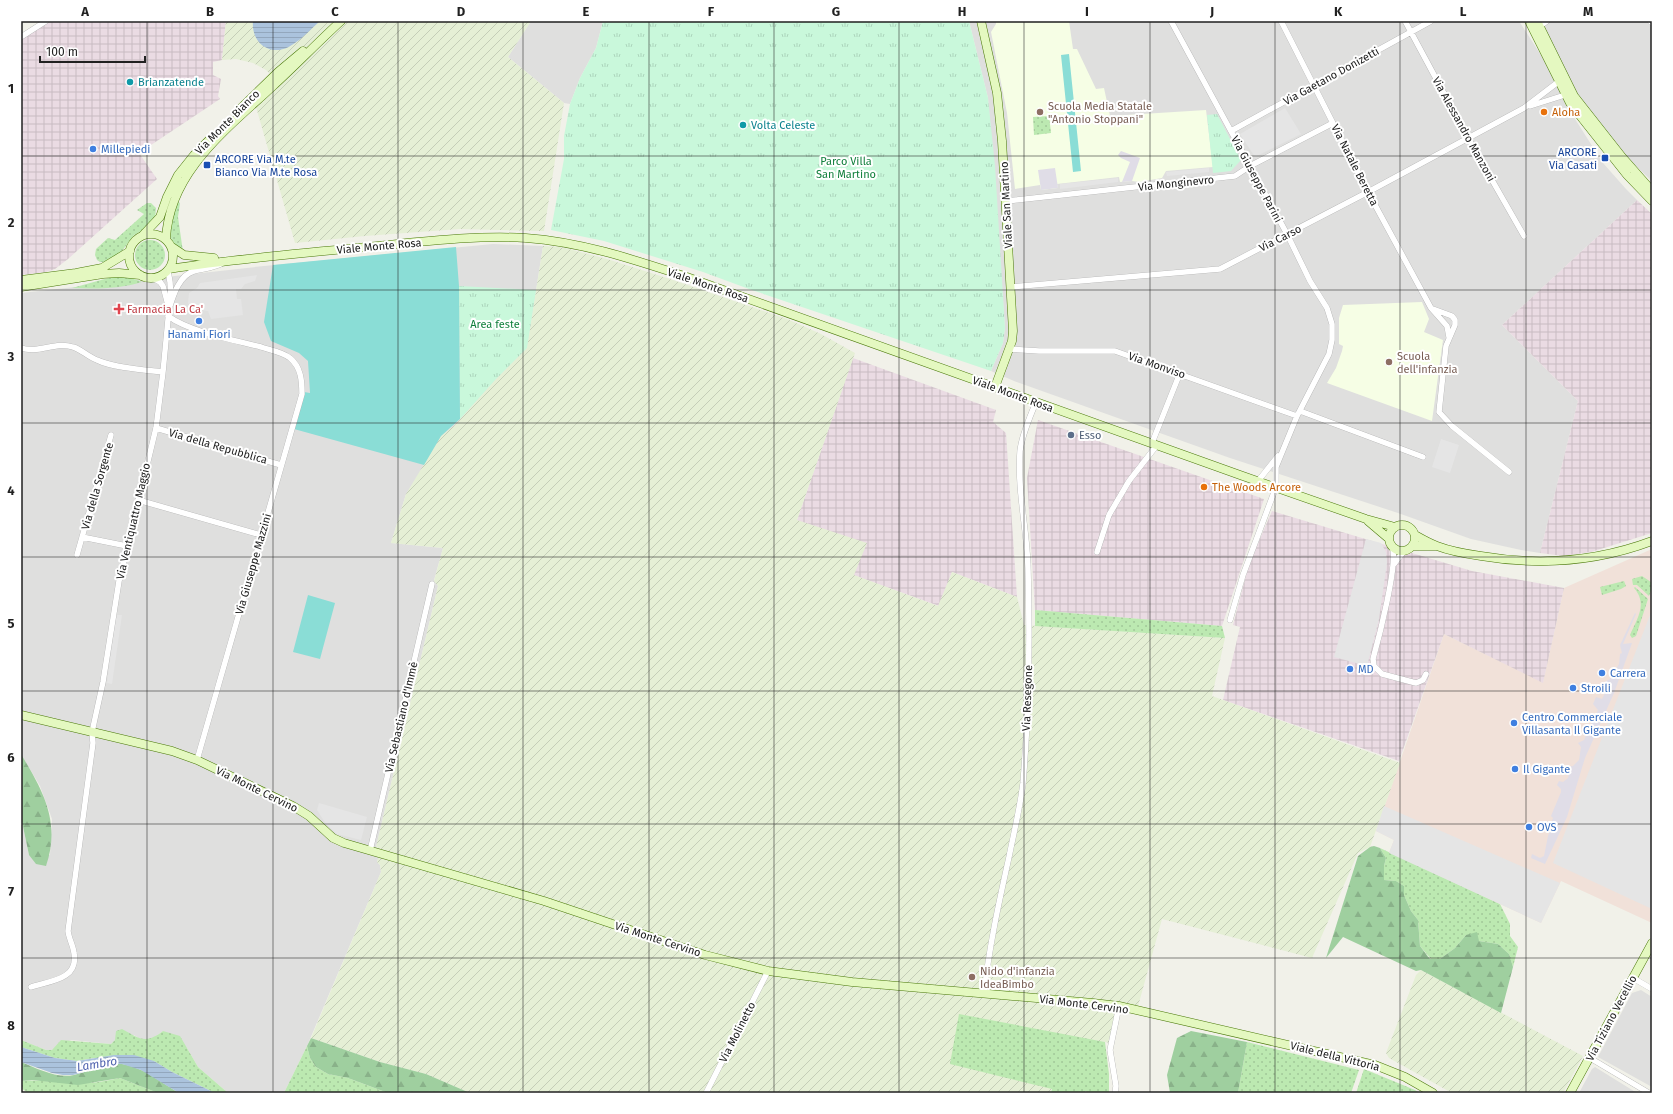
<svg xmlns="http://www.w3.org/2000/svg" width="1673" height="1114" viewBox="0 0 1673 1114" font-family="'Fira Sans',sans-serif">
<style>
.residential{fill:#dfdfde}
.commercial{fill:#f1e1d9}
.industrial{fill:url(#industrial-grid)}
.education{fill:#f6fee5}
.farmland{fill:url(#farmland-furrows)}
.grass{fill:url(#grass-dots)}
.forest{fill:url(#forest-firs)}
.park{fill:url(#park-tufts)}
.pitch{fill:#8addd6}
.parking{fill:#e5e5e5}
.plaza{fill:#e0dde7}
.water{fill:url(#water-rules)}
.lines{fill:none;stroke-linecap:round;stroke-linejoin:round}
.street-casing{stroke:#a8a8a8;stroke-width:6}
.secondary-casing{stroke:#4a7809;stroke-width:9}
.street{stroke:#fff;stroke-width:5.5}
.secondary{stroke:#e4f8c0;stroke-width:8}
.grid{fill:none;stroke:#212121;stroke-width:1;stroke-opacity:0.55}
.culture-dot{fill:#0f9aa8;stroke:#fff;stroke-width:1.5}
.education-dot{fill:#8d6e63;stroke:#fff;stroke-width:1.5}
.food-dot{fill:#e8710a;stroke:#fff;stroke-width:1.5}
.shop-dot{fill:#3f7fe0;stroke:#fff;stroke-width:1.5}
.transit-dot{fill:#1a4fb4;stroke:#fff;stroke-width:1.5}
.health-dot{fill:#e0444e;stroke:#fff;stroke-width:1.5}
.service-dot{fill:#5c6f8a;stroke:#fff;stroke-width:1.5}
.labels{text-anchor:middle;stroke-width:4;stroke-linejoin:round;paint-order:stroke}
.street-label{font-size:11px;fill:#212121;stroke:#fff}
.culture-label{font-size:11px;fill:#0d838f;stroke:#fff;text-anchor:start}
.education-label{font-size:11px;fill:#785e54;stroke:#fff;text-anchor:start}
.food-label{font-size:11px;fill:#c56008;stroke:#fff;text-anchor:start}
.shop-label{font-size:11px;fill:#366cbe;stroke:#fff;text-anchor:start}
.transit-label{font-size:11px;fill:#164399;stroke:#fff;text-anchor:end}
.park-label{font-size:11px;fill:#107f3b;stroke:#fff}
.health-label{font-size:11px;fill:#be3a42;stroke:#fff;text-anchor:start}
.service-label{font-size:11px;fill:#4e5e75;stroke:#fff;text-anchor:start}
.water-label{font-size:12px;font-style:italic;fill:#5063af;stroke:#fff}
.neatline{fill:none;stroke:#212121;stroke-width:1.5}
.grid-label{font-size:13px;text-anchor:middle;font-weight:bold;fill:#212121}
</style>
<defs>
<pattern id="industrial-grid" width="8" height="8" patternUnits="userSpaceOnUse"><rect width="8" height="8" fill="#eadbe3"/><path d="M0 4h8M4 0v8" fill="none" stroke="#c8bcc2"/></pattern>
<pattern id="farmland-furrows" width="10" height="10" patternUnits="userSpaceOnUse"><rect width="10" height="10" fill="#e5efd5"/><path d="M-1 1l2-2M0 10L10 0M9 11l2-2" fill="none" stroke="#c4cdb7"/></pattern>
<pattern id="grass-dots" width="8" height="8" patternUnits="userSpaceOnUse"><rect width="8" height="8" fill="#bce9b1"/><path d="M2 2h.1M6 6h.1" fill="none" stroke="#a1c898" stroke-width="1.8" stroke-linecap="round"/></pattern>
<pattern id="forest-firs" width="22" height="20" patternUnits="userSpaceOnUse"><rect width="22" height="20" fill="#9fcf9f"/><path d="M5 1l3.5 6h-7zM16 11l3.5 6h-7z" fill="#89b189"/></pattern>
<pattern id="park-tufts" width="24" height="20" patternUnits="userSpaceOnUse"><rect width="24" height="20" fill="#c9f8db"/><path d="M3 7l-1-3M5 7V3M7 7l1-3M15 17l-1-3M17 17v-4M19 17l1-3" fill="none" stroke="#acd4bc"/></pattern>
<pattern id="water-rules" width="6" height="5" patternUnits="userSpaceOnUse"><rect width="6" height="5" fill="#abc3dd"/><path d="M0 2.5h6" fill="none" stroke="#93a7bd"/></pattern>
</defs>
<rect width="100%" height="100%" fill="#f1f1e9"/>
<path class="residential" d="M531,21H603L596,48L580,78L570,104L564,103L508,57Z
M969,21H1519L1553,74L1575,119L1603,163L1626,189L1637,200L1502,325L1578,401L1540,553L1521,550L1471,539L1398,513L1230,458L1014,381L991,371L1003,343L1005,328L988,98Z
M1540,21H1652V181L1621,152L1579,97Z
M493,244L543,246L527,348L496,379L455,425L406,494L391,543L443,548L434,580L438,586L376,847L381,849L377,862L380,865L381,872L307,1046L284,1093H228L198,1067L187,1048L163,1031L155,1037L145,1040L140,1039L134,1035L115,1040L111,1044L71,1040L52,1050H46L21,1040V817L29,855H50L52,819L40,786L21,754V293L264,266Z
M1641,990L1652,997V1087L1598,1057L1632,993Z
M1595,1067L1637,1093H1579L1592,1069Z"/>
<path class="commercial" d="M1652,549V923L1561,881L1541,923L1389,853L1394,840L1376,831L1444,634L1543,682L1564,588Z"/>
<path class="industrial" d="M46,21H226L222,60L213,62V75L221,79L218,96L220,99L139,153L157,179L68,259L55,269L46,272L21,275V37Z
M1637,200L1652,214V533L1591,552L1563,556L1540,553L1578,401L1502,325Z
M853,358L996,410L993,422L1006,433L1017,597L952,572L939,606L853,575L797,520Z
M1038,420L1264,499L1222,626L1035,610L1027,478Z
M1272,511L1472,571L1564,588L1543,683L1444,634L1399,761L1223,700L1240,627L1233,625L1249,564Z"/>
<path class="education" d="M996,21H1069L1073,49H1077L1096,89L1104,88L1110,116L1206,110L1213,167L1166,171L1162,178L1139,182L1132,181L1120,182L1119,177L1057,184L1058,188L1041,190L1040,185L1015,189L1007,113L991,32L996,24Z
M1422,302L1429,319L1424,332L1443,340L1432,421L1327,383L1336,368L1342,351L1343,346L1339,344V318L1343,305Z"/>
<path class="farmland" d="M226,21H531L508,57L564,103L544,231L460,229L365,236L295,243L256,107L280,84L266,70L253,63L236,59L222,60Z
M543,246L561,247L607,259L673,280L787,319L821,334L855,353L797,520L867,543L854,575L938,606L952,572L1017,597L1024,625L1225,638L1212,696L1400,763L1370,847L1358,853L1312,958L1162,919L1137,1010L1119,1006L1111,1043L1063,1035L1051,1093H470L426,1074L380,1062L311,1038L381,872L380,865L377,862L381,849L376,847L438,586L434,581L443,548L391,543L406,494L441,436L455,425L496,379L527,348Z
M1421,970L1583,1056L1563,1093H1452L1389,1058L1386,1053L1416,975Z"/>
<path class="grass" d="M1049,116L1051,133L1034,135L1033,117Z
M176,201L180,203L178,217L183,252C162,239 172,222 176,201Z
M147,203H151L156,208L155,220L141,231L134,235L119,255L104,262H100L97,260L95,255L96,249L108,238L115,240L144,214L137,210Z
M135 255a15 15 0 1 1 30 0a15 15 0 1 1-30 0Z
M126,276L142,282C119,289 96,289 72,288L112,277Z
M1642,576L1651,582L1652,588L1649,596L1637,585H1633L1632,579Z
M1624,581L1626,586L1621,589L1602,595L1600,587Z
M1635,587L1648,599L1636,636L1632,638L1630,635C1637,619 1648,604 1634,588Z
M1035,610L1222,626L1225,638L1035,626Z
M1380,848L1500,904L1510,924V936L1518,947L1513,967L1509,954L1498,944L1479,941L1466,935L1455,948L1440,959H1431L1420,946L1418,920L1411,911L1404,895V886L1396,881L1384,880V866L1386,858Z
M959,1014L1105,1042L1109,1074V1093H1090L1085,1091V1093H1051L1052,1089L950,1064Z
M122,1029C139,1038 145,1045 163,1031L180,1036L198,1067L228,1093H215L172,1072L154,1061L94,1058L77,1061L55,1058L21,1047V1040L46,1050H52L61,1040L111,1044L115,1040L116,1031Z
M1247,1042L1359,1070L1351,1093H1238Z
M307,1046L310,1058L316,1067L328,1074L348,1078L388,1093H284Z
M1364,1069L1415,1090L1420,1093H1356Z
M120,1078L158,1093H28L21,1088V1081C42,1079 64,1084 86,1083C97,1083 109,1080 120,1078Z"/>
<path class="forest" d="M21,754C43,791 61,822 46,866L36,864L29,855L21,817Z
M1374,846L1380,848L1386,858L1384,866V880L1396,881L1404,886V895L1411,911L1418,920L1420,946L1430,959H1440L1455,948L1466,935L1477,932L1479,941L1498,944L1509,954L1513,967L1501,1013L1421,970L1416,971L1343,937L1326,958L1358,856L1370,847Z
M1191,1031L1247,1042L1238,1093H1170L1167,1075L1177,1038Z
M311,1038L380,1062L426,1074L470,1093H388L348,1078L328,1074L316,1067L310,1058L307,1046Z
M21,1062C36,1068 57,1079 74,1075C90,1071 106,1062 122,1064C143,1067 162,1083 179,1093H158L120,1078L78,1085L32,1080L21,1081Z"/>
<path class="park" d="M603,21H969L988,98L995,166L1005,328L1003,343L991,371L749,289L703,272L604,241L551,230L564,159V136L570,104L580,78L596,48Z
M1217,114L1241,160L1231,171L1213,173L1207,115Z
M459,286L536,290L527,348L496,379L460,419Z"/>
<path class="pitch" d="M1069,54L1081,171L1073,172L1061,55Z
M456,247L459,286L460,419L441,436L424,465L294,429L304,392L310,393L308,361L299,353L271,341L264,322L273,265Z
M308,595L335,603L320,659L293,652Z"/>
<path class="parking" d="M1285,108L1301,134L1255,157L1240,134Z
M1209,168V172L1167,176L1166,172Z
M1118,178V182L1060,189V184Z
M257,275L255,281L245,284L241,289H236L237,299H241L243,315L211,319L208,311L195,309L191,308L188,303L189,293L197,288L200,283Z
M1441,439L1459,445L1450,473L1432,467Z
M1366,539L1381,543L1386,552L1387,563L1379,619L1367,666L1334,657Z
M1652,610V909L1553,863Z
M116,615H122L112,684L107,683Z
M319,803L367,817L361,840L337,834L326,824L317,810Z
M1384,806L1560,883L1541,923L1389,853L1394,840L1376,831Z"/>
<path class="plaza" d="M1121,151L1140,158L1132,181L1122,182L1130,162L1121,158L1118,155Z
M1055,168L1058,188L1041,190L1038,170Z
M1635,613L1636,614L1623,644L1632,643L1614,693L1585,758L1567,817L1545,864L1531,858L1532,854L1540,858L1544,856L1548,836L1550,831L1549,828L1553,818L1551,816L1561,792V789L1557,785L1559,781L1563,782L1568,778L1569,774L1564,769L1565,767L1573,766L1579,760L1581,747L1578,743L1584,740L1598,710L1593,704L1596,697L1602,699L1606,691L1603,689L1601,692L1599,691L1603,683L1610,679L1619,664L1620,654L1622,653L1620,645Z"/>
<path class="water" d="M253,21H320C304,35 285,60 263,46C255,40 252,30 253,21Z
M21,1047L55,1058L77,1061L114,1055H134L154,1061L172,1072L215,1093H179L141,1070L122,1064H112L73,1075H63L52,1073L21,1062Z"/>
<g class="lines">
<g class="street-casing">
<path id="street" d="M1171,21L1287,234L1310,281L1327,308L1332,324V340L1329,354L1297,416L1276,467V487L1243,575L1230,620
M1281,21L1368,192L1431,308L1447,326L1449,337
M1405,21L1468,138L1524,236
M1650,21L1652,23
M1537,28L1547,21
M21,37L46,21
M1530,106L1568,94
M1231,131L1431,21
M1007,201L1235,176L1250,166L1333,123
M168,271L170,282L171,300
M1011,287L1220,269L1368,192L1524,108L1562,79
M169,309C173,296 179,275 194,271C203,269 212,268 221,264
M1433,309L1452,316L1455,320V325L1446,346L1439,412L1452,426L1509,472
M168,316C190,332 234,340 261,347C270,350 283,352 290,358C301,367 302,381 302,394L197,760
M21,348C39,354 55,341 73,347C81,349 88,357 97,360C113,368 145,370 163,372
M1010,349L1039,351H1115L1297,416
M1300,411L1423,457
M156,428L281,465
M1152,443L1180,373
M1258,481L1278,456
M138,500L261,535
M82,537L127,546
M1392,547C1399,561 1378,641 1373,659L1374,666L1382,674L1416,683L1423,680L1426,674
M1097,552L1109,515L1129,481L1157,445
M77,555L111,435
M1394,564L1404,551
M370,851L432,584
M1633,978L1652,989
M31,987C49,981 79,980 74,953C73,945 69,939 68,931L93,743L92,732L103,682L119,581L156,428L163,372L169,309L163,286L160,282L153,278
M984,994C989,947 999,902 1009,857C1014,832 1020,808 1023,783C1029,712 1030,639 1028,568C1027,529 1017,490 1020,451C1022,434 1030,417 1036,402
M1590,1058L1649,1093
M706,1093L768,971
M1115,1093L1116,1086L1110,1050L1119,1006"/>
</g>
<g class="secondary-casing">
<path id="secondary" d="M981,21L997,93L1002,141L1013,331L1012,341L995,387
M1529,21L1570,103L1627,175L1652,201
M1537,21L1574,96L1622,157L1652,191
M241,108L278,72L303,51
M129 256a22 22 0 1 1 44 0a22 22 0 1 1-44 0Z
M143,235L160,217L167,197L178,175L194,155L209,140
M166,239C169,172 227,129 273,86C296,65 318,42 341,21
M172,247L184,255L214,258
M169,269C235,259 301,253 367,247C420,242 474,235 526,238C582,242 635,260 687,277L1240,475L1366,519L1395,527
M21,280L76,273L102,268L130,251
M21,287L103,274L119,273L140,275
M1368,521L1388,538
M1389 538a13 13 0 1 1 26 0a13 13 0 1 1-26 0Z
M1415,535C1422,539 1429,543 1437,546C1450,551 1467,554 1481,556C1540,566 1596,562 1652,541
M1412,546H1434
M21,715L172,751L197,760L293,806L309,816L333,838L344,843L544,901L705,955L768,971L852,982L1093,1003L1119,1006L1375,1065L1405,1077L1433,1093
M1570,1093L1652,943"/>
</g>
<use href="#street" class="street"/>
<use href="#secondary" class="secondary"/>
</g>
<path class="grid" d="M147,21V1093M273,21V1093M398,21V1093M523,21V1093M649,21V1093M774,21V1093M899,21V1093M1024,21V1093M1150,21V1093M1275,21V1093M1400,21V1093M1526,21V1093M21,156H1652M21,290H1652M21,423H1652M21,557H1652M21,691H1652M21,824H1652M21,958H1652"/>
<g class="culture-dot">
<circle cx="130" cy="82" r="4"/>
<circle cx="743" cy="125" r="4"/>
</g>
<g class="education-dot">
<circle cx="1040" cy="112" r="4"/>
<circle cx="1389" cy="362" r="4"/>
<circle cx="972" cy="977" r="4"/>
</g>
<g class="food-dot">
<circle cx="1544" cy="112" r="4"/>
<circle cx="1204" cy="487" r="4"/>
</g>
<g class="shop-dot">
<circle cx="93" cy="149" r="4"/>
<circle cx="199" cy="321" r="4"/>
<circle cx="1350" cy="669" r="4"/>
<circle cx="1602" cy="673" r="4"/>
<circle cx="1573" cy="688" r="4"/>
<circle cx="1514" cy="723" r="4"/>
<circle cx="1515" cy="769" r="4"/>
<circle cx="1529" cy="827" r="4"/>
</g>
<g class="transit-dot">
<rect x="1601" y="154" width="8" height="8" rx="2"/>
<rect x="203" y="161" width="8" height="8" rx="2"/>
</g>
<path class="health-dot" d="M117 303h4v4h4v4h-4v4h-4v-4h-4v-4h4z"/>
<circle class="service-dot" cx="1071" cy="435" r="4"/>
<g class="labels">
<g class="street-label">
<text transform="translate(1331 76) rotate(-29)" y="4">Via Gaetano Donizetti</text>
<text transform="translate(227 122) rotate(-45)" y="4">Via Monte Bianco</text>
<text transform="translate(1464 129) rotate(61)" y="4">Via Alessandro Manzoni</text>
<text transform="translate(1355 165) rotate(63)" y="4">Via Natale Beretta</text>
<text transform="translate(1257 179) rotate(62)" y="4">Via Giuseppe Parini</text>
<text transform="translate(1176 183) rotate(-6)" y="4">Via Monginevro</text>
<text transform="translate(1006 205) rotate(-93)" y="4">Viale San Martino</text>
<text transform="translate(1280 238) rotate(-27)" y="4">Via Carso</text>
<text transform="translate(379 246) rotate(-5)" y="4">Viale Monte Rosa</text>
<text transform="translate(708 285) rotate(19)" y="4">Viale Monte Rosa</text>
<text transform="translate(1157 365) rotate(19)" y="4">Via Monviso</text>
<text transform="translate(1013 394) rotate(20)" y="4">Viale Monte Rosa</text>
<text transform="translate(218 446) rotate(16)" y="4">Via della Repubblica</text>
<text transform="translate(97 486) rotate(-74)" y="4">Via della Sorgente</text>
<text transform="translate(133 521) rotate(-77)" y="4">Via Ventiquattro Maggio</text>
<text transform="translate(253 564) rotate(-74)" y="4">Via Giuseppe Mazzini</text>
<text transform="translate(1027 698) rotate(-88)" y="4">Via Resegone</text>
<text transform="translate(401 717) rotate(-77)" y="4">Via Sebastiano d'Immè</text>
<text transform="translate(257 789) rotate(26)" y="4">Via Monte Cervino</text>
<text transform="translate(658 939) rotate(18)" y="4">Via Monte Cervino</text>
<text transform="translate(1084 1004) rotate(7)" y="4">Via Monte Cervino</text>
<text transform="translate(1611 1018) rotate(-62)" y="4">Via Tiziano Vecellio</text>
<text transform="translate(737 1032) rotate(-63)" y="4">Via Molinetto</text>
<text transform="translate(1335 1056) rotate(14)" y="4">Viale della Vittoria</text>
</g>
<g class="culture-label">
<text x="138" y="86">Brianzatende</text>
<text x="751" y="129">Volta Celeste</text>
</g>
<g class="education-label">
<text x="1048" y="110">Scuola Media Statale<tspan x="1048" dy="13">"Antonio Stoppani"</tspan></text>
<text x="1397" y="360">Scuola<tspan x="1397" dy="13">dell'infanzia</tspan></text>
<text x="980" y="975">Nido d'infanzia<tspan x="980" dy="13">IdeaBimbo</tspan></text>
</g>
<g class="food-label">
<text x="1552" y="116">Aloha</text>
<text x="1212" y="491">The Woods Arcore</text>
</g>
<g class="shop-label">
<text x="101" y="153">Millepiedi</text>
<text x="199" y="338" text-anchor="middle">Hanami Fiori</text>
<text x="1358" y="673">MD</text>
<text x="1610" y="677">Carrera</text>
<text x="1581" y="692">Stroili</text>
<text x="1522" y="721">Centro Commerciale<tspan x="1522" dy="13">Villasanta Il Gigante</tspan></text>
<text x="1523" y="773">Il Gigante</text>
<text x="1537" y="831">OVS</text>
</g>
<g class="transit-label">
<text x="1597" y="156">ARCORE<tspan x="1597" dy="13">Via Casati</tspan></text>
<text x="215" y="163" text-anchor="start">ARCORE Via M.te<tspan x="215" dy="13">Bianco Via M.te Rosa</tspan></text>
</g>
<g class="park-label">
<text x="846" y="165">Parco Villa<tspan x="846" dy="13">San Martino</tspan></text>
<text x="495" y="328">Area feste</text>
</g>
<g class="health-label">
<text x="127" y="313">Farmacia La Ca'</text>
</g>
<g class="service-label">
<text x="1079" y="439">Esso</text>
</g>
<g class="water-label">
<text transform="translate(97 1064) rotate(-9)" y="4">Lambro</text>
</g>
</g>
<rect width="1673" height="1114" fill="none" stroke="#ffffff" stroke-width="44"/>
<path d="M40 56v6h105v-6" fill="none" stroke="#212121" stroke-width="2"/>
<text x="46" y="56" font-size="12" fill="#212121" stroke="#ffffff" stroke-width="3" paint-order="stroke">100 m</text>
<rect x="22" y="22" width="1629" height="1070" class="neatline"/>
<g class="grid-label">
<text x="85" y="16">A</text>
<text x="210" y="16">B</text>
<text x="335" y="16">C</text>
<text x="461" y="16">D</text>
<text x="586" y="16">E</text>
<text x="711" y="16">F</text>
<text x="836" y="16">G</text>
<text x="962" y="16">H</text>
<text x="1087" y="16">I</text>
<text x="1212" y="16">J</text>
<text x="1338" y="16">K</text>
<text x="1463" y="16">L</text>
<text x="1588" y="16">M</text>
<text x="11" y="93">1</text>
<text x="11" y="227">2</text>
<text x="11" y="361">3</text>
<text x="11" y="495">4</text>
<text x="11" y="628">5</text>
<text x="11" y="762">6</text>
<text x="11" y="896">7</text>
<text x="11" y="1030">8</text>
</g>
</svg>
